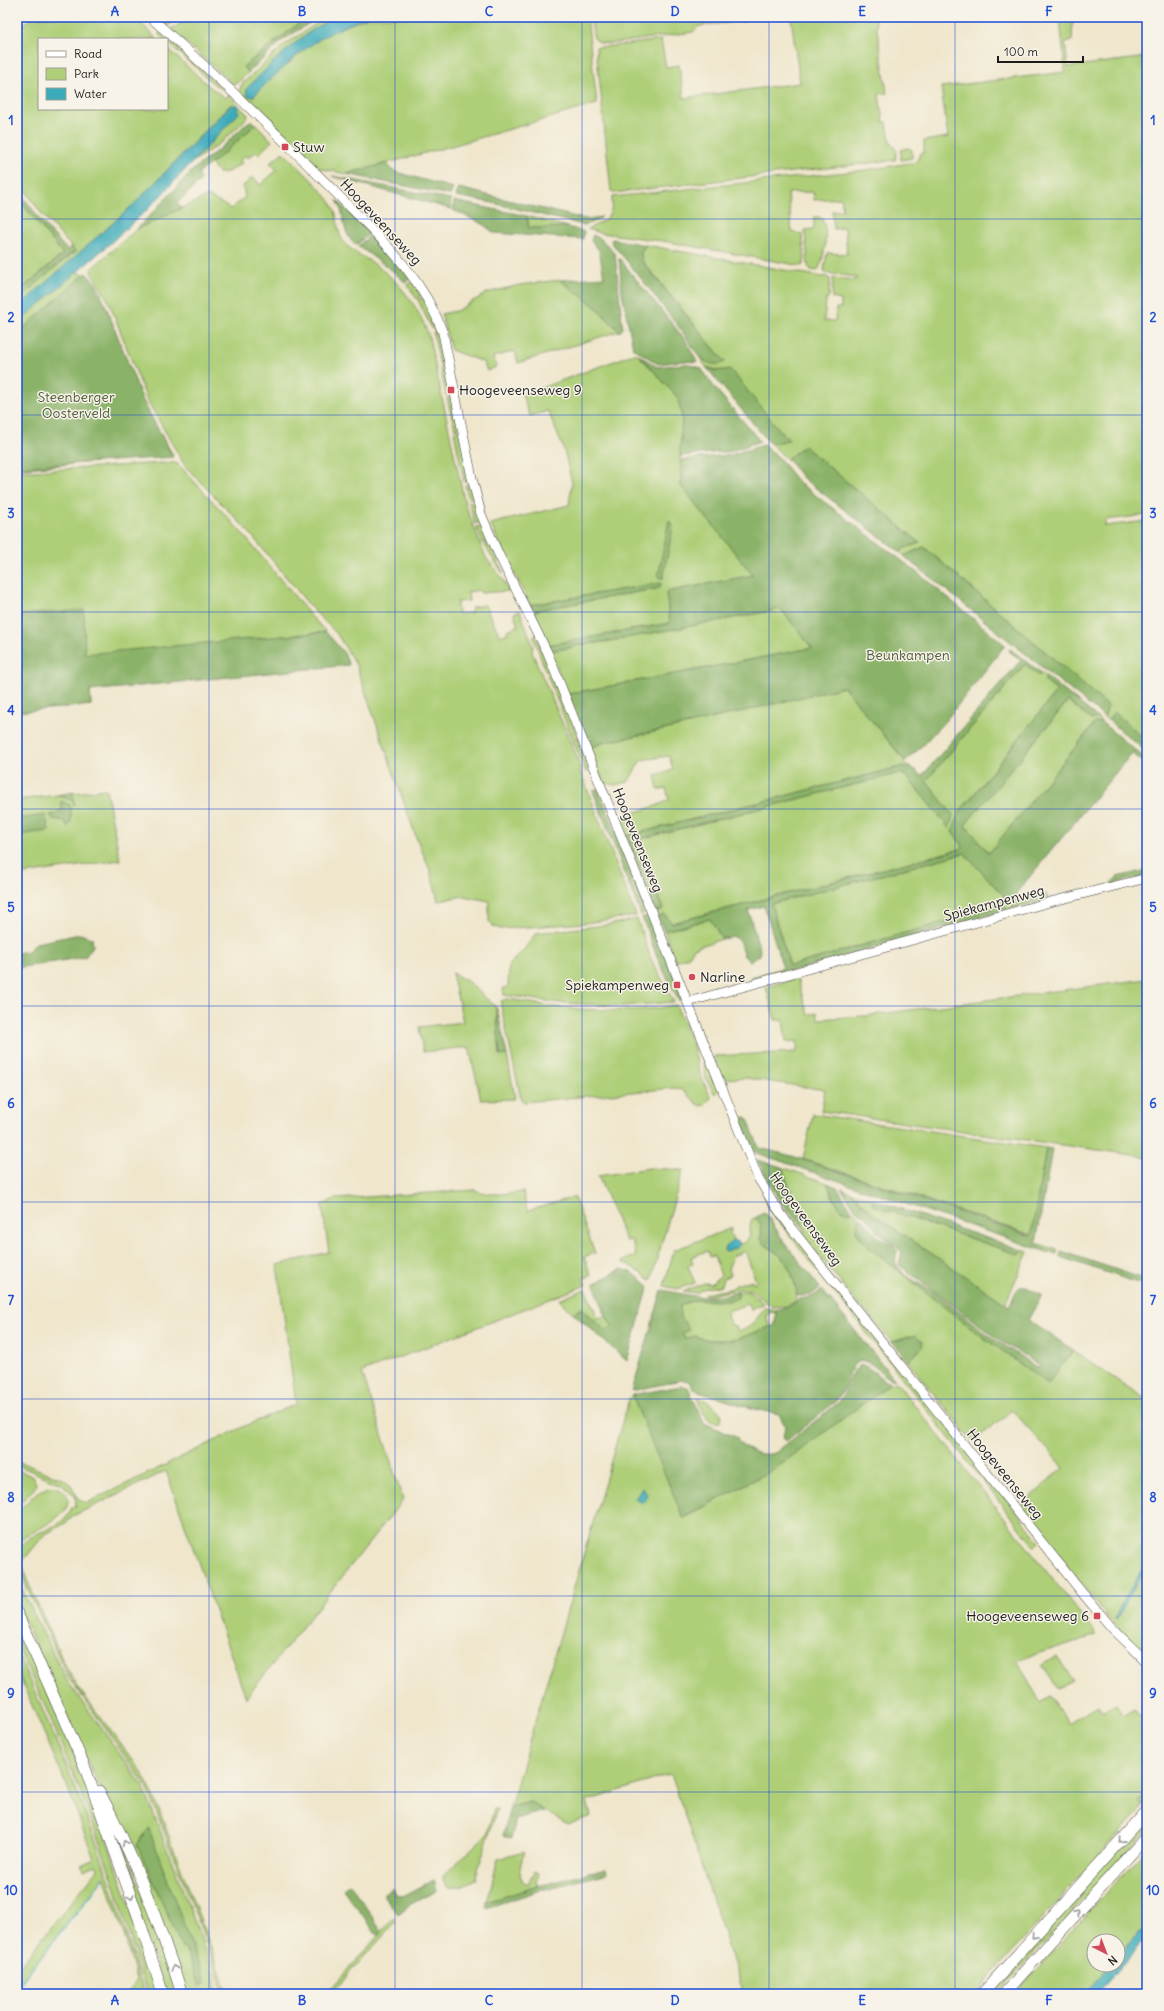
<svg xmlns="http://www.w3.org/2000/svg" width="1164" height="2011" viewBox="0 0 1164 2011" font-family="Delius,sans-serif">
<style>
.green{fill:#aecf78;stroke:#65764a;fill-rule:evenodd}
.forest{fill:#8ab268;stroke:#536742}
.water{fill:#3baab9;stroke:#2c636a}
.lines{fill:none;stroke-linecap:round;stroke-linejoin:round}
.stream{stroke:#3baab9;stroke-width:1.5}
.secondary-casing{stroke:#3c3a36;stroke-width:10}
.highway-casing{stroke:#3c3a36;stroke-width:12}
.secondary{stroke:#fff;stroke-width:9}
.highway{stroke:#fff;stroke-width:11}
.oneway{stroke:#999}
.grid{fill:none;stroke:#1d4ed8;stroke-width:1;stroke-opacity:0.55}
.poi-dot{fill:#d1495b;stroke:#f7f3e8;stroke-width:1.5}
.labels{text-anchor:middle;stroke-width:3;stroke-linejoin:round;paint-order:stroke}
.poi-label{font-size:14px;fill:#1c1c1c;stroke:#f7f3e8;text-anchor:start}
.street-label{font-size:14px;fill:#1c1c1c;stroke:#f7f3e8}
.park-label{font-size:14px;fill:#4f5b3c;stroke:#f7f3e8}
.neatline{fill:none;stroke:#1d4ed8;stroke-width:1.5}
.grid-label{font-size:13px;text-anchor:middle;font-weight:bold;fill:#1d4ed8}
</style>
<rect width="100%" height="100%" fill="#f7f3e8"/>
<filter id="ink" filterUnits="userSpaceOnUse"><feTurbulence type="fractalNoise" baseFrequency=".025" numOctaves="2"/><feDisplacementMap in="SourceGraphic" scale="8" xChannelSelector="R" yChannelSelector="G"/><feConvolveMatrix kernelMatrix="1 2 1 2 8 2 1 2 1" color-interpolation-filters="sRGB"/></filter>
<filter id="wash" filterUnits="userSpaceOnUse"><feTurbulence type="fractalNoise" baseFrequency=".012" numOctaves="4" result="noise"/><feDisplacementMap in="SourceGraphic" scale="16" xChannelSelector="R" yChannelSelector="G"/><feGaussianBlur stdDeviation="0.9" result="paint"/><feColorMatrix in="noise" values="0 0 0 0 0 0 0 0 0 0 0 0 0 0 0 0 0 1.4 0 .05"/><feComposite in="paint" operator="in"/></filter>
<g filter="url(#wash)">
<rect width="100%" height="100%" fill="#efe6cc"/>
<path class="green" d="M33,17H134L157,39H39V109H167V48L210,87L225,98L229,95L237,104L234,106L231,104L133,205L64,268L89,276L107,309L129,380L173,455L17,469V197L63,254L40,273L57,266L76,252L41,213L17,178V29Z
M157,17H182L168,26Z
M192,17H307L243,67L249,72L237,83L233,84L171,29Z
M326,17H335C299,35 274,61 246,89L273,77L312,43L327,34L368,17H587L597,104L455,145L346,174L318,168L240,94L239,91L242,84L283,46Z
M590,17H744V21L699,26L693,32L609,44L600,43L594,38Z
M791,17H875L887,93L879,94L883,122H887L890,141L897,151L895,160L613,193L611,191L596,47H605L661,40L666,67L679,65L684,98L800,83Z
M1060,17H1073L1072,41L1065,42L1068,67L1147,57V515L1105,520V526L1147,521V741L1114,712L1108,720L1104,717L1108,706L924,547L904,556L900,552L905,548L919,542L804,446L787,459L771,444L788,439L721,371L706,367L698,354L704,360L725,362L641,259V253L645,245L823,277L826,276L830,279V282L829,296L826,300L824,321H835L836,308H841V300L832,298L833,278L856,280V277L826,273L824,270L827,253L847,254L845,228L834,229L832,211L843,210L841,198L814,200L813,192L788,193L792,232L802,234L805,260L802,266L663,241L601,233L588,229C605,220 613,219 612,197L866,170L916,162L921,153H924V141L948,137L941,87L1065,72Z
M162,31L225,91L215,85L167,42V39H164L159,35L160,32Z
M240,107L248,115L247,118L223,141L193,162L239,112L237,110Z
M256,124L272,141L259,154L256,152L248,158L246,155L240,161L242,163L228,172L219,173L211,164Z
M908,148L912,150V158L901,160V150Z
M283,152C298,167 323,189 333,206C339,217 336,231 343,241C349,250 364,257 373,263C400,282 418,305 429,337L465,504L486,558L502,578L509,591L481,593L479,590L468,592L469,601L457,602L458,614L471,613L472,607L485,605L500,636L508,633L507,630L518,626L514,613L520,611L533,646L532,652L577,757L581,773L636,916L585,923L500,929L493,926L489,921V901L463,896L438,901L430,870L416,837L356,665L337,634L315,612L248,531L185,466L147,400L109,302L91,272L92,268L137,229L208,196L231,209L245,197L243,186L253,177L260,185L277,170L270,163Z
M527,216L568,227L529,228Z
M814,217H820C830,224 825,262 817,271L811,270L808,266L805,230L814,229Z
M560,280L596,307L619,331L518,363L515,351L493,357L496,367L487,371L483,362L451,350L441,314L456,311L487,293L519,285Z
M412,282L421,296L417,299L407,284Z
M423,298H424L436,328L432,329L418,300Z
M437,330L439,331L451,394L446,395L433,332Z
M636,353L674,392L680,404L682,414L680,450L681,486L753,575L666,592L670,623L548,645L533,611L660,588L661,583L530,605L490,524L569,505L572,483L564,450L548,411L530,416L522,395Z
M452,397L459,428L455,429L447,398Z
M460,430L469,481H464L454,432Z
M164,463H175L179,465L241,532L311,616L326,632L203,644L90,691L91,705L17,711V472Z
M470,484L472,498L469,499L465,485Z
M474,501L481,521L475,524L469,502Z
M482,525L504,574C492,559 484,545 476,527Z
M781,609L812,648L568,694L550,651L573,647V646L610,641Z
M536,635L550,671L546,672L533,636Z
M1025,664L1039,676L1042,673L1046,676L1045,681L1057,691L961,810L952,832L964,846L961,849L671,923L665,914L658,917L656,912L663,909L652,882L645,885L643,879L650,877L636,840L900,773L906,776L949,828L953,815L926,781Z
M551,673L591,769L586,772L547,675Z
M844,687L905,761L904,766L626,836L619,817L656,806L669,800L666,788L658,790L655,775L673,770L669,756L641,760L628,782L615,785L604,783L590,748L602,743L672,728Z
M1068,701L1091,720L1098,718L1101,722L1095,723L989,853L965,825Z
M106,789L120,860L17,875V800Z
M964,853L1015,908L1007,910L1003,905L790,966L770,904Z
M637,919L651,959L674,1002L623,1006L560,1003L504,995L503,988L508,987L509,964L523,951L536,933L607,925Z
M710,919L722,939L694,948L689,956L676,961L664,931Z
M452,973L467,981L496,1007L500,1056L507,1055L515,1098L513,1099L481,1100L469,1047L423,1052L419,1027L463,1022Z
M797,978L808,1015L817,1013L818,1019L864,1016L1147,979V1157L821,1111L825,1090L746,1078L723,1079L714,1056L797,1052V1041L786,1042L783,1020H775L766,987Z
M506,999C520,1000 534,1004 548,1006C590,1011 635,1013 676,1005L692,1042L700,1074L711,1098L704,1105L700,1106L681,1089L675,1088L524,1102L521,1099L501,1006V1001Z
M702,1047L719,1091L715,1094L706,1079Z
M813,1114L1046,1148L1032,1235L803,1159Z
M782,1167L827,1183L834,1200L848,1213L852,1211L859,1217L856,1230L865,1242L984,1338L1048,1383L1073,1351L1147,1400V1657L1109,1619L1020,1506L1064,1467L1012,1410L973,1442L908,1362L922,1347L916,1335L892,1342L873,1319L857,1303L807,1241Z
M650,1168L683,1170L651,1280L629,1265L623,1263V1261L636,1255L631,1240L626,1241L598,1176Z
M475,1190C489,1196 508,1194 523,1192L527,1211L574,1197L595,1253L584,1257L591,1275L583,1279L586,1285L362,1372L403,1500L246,1698L166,1471L75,1515L64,1524L44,1535L22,1562L26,1578L64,1663L77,1686L141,1771L153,1794L219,1969L227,1994H224L208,1947L147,1787L67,1675L19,1570C10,1525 64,1537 72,1507H76L75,1496L62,1484L17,1465V1461L63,1479L71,1485L79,1500L87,1503L245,1426L296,1404L277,1265L329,1252L322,1205L335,1199Z
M851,1192L874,1200L873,1205L1020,1255L1022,1250L1028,1252L1005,1304L876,1216Z
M764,1195L1040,1542L1035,1547L769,1209Z
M755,1218H758C761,1223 762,1233 760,1238C766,1248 771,1248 779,1255C790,1265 801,1288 795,1302L786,1306L773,1307C765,1303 760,1296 753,1291C745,1285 718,1295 706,1296L704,1294L729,1289L736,1285L752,1280L753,1283L756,1281L745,1251L733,1256L728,1269L730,1275L724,1278L722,1285L702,1289L697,1293L683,1291L705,1283L711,1284L721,1275L714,1256L710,1257L707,1251L691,1257L693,1263L688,1266L695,1283L677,1289L664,1286L674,1250L732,1228L730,1233L733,1240L725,1248L727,1252L729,1251L746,1241L750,1235L749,1230L752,1219Z
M585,1289L598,1318L606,1316L613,1327L605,1330L582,1308L573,1313L559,1300Z
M746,1291L753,1294L764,1304L754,1307L751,1310L747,1304L728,1311L727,1316L731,1325L736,1326L738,1332C753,1327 756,1320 764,1308L776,1310V1314L772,1312L766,1315L770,1327L734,1340H709L694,1336L685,1339L682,1333L688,1330L681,1318L680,1306L692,1300L729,1301L739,1294L737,1292Z
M891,1383H897L1097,1635L1017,1660L1040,1702L1051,1696L1067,1724L1098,1705L1103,1712L1116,1704L1122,1715L1134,1708L1144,1721L1138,1725L1144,1734L1147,1732V1793L1138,1802L1143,1807L974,1994H744L671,1774L587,1801L591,1816L567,1825L531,1802L510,1807L513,1797L629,1399L632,1395L684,1518L776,1468Z
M698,1398C708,1399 716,1408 722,1415L720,1422C708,1426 699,1407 698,1398Z
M17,1469L33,1477L36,1484L34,1489L17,1506Z
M49,1487C55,1486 60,1487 64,1492C83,1516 27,1529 17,1545V1512L37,1492Z
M17,1579L66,1679L143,1786L202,1941L220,1994H185L129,1845L87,1761L17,1604ZM184,1927L205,1982V1984L199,1985L186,1949L182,1948L177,1936Z
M17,1621L92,1796L160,1994H147L116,1889L86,1805L49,1715L17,1645Z
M17,1653C40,1703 62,1753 82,1804C106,1866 126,1930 144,1994H140L139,1992L137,1994H126L137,1980L126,1941L104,1877L17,1987V1970L98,1869L96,1865L84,1870L81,1865L94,1859L67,1786L17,1671Z
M1057,1656L1073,1681L1058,1689L1042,1665Z
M104,1804L126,1849L179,1994H165Z
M494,1809H497L475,1879L464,1886L448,1888L443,1879L444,1875L487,1834Z
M1147,1816V1830L997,1994H987Z
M1147,1849V1925L1118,1956V1941H1094V1965H1110L1084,1994H1014Z
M524,1852C521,1864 515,1878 528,1885L534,1871L538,1873L536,1881L538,1886L487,1902L498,1859Z
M394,1918L395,1923L330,1994H326Z"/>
<path class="forest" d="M307,17H319L283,40L249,72L243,67Z
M251,121L256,124L221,156L198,173L201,180L177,203L182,208L137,229L193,170L224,145L247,123Z
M387,163L392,170L396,172L453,188L450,195L346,174Z
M332,176L450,199L451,209Z
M17,188L41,221L67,250L71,246L76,252L70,254L17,301V293L63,254L17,197Z
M459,188L580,218L587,219L602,217L594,222L583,225L493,203L456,196Z
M337,200L370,233L356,245C341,233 346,216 337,200Z
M454,201L527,216L529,228L568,227L584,232L583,239L494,233L483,224L453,210Z
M371,235L411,278L405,282L393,271L358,246Z
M593,235L601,239L615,254L622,322L623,328L620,332L596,307L560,280L604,277L599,250L591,241Z
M612,239L645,245L641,253L643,263L725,362C719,365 711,365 705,361C695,354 689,340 681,330C658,300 635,270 611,242Z
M619,258L686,341L697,362L684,361L658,364L633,348L622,292Z
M86,273L96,284L103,299L143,401L173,457L17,467V334Z
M639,355L657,367L687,364L701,368L714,387L760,441L732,451L680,456L682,414L677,397Z
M706,367L716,371L730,369L772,421L789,440L771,444L767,440Z
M764,445L778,457L798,482L913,569L1005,645L946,720L918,750L905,761L844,687L672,728L602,743L590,748L568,694L812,648L781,609L610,641L573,646V647L550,651L548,645L670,623L666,592L753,575L681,486V460L730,455Z
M804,446L920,543L905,548L900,552L804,479L787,459Z
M669,520L673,526L663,579L658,577Z
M924,547L1108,706L1104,717L904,556Z
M661,583L660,588L533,611L530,605Z
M84,610L85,654L326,632L344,653L349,665L90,691L91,705L17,712V615Z
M1010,649L1042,673L1039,676L1025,664L926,781L953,815L949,828L906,776L900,773L636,840L651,876L643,879L626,836L908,765L922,776L1021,660L1009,651Z
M1046,676L1098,718L1092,720L1068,701L965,825L989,853L1095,723L1101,722L1147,760V766L1132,753L1017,892L1022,900L1046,894L1048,899L1015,908L964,853L771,904L790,966L1003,905L1007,910L750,983L749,979L751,977L783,968L764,906L748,910L760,950L759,956L750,961L744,956L739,940L734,937L722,939L710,919L664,931L658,917L664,914L672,923L961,849L963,846L952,832L961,810L968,802L1057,691L1045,681Z
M1114,712L1147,741V752L1108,720Z
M598,788L648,910L641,915L593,791Z
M73,792L74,806L73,801L58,795Z
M61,801L70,805C72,812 72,821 68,827L64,821L53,819L50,815L55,814L62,809Z
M46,815L49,831L17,835V819Z
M1147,870V876L1111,884L1117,877Z
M652,882L663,909L656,912L645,885Z
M649,916L683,997L679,1001L659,962L642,917Z
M80,934L92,938L93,946L85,957L17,968V953L28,951L36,943Z
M496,1007L498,1013L507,1055L500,1056Z
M747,1117L759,1148L792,1156L1031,1236L1046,1148L1052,1149L1036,1243L1058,1250L1056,1255L754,1152L740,1118Z
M757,1160L782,1167L805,1231L778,1198Z
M827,1183L837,1187L852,1211L848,1213L840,1209Z
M841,1188L851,1192L876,1216L1009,1306C1021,1283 1016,1282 1042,1295L1028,1320L1073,1350L1048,1384C997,1348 948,1311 900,1272C886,1260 863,1247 856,1230L859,1217C867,1222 870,1229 877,1235C883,1241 893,1244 897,1251L895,1262L902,1273L933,1292L987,1334L1036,1367L1039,1365L1001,1341L899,1265L902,1252L878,1232L866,1217L857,1211Z
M874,1200L1022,1250L1020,1255L872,1205Z
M765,1212L783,1240L820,1288L811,1295L797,1296C795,1282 790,1264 778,1254C771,1248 765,1246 760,1238L762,1234L760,1222L755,1218Z
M1061,1251L1147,1280V1286L1060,1257Z
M621,1269L632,1272L649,1286L627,1361L573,1313L582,1308L605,1330L613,1327L606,1316L594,1284Z
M662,1290C689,1295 710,1302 737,1292L738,1298C720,1306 697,1294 680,1306L681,1317L689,1330L682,1333L685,1339L694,1336L709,1340H734L775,1325L776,1310L790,1306L800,1299L812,1297L822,1290L895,1380C883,1377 879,1368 869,1363C853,1354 850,1374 846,1384C844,1390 840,1396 836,1401L786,1441L783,1438L785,1426L779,1414L751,1408L699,1392L692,1387L689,1381L681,1380L632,1391Z
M916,1335L923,1342L922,1347L908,1362L892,1342Z
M862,1365C873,1368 879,1379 891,1383L776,1468L683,1518L632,1395L681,1386L688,1387L704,1423L738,1438L737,1440C749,1451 759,1457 775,1453L838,1403C848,1392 850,1368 862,1365Z
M1147,1793V1803L1143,1807L1138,1802Z
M531,1802L544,1811L516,1819L511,1839L503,1836L510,1807Z
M149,1829L205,1982L202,1986L199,1985L186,1950L182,1948L137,1845L143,1835Z
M606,1869L607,1873L601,1875L541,1890L486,1908L487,1902L538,1886Z
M433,1880L436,1891L411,1904L398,1914L384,1896V1893L393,1888L396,1895L403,1896Z
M350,1884L382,1931L378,1936L343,1889Z"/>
<path class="water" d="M335,17H368C315,35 292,58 253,97L247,96L246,89C274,61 299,35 335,17Z
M232,104L234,106L237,104L240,107L237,110L240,112L149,208L106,247L17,324V308L133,205Z
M733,1240L740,1243L738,1247L727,1252L724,1251L725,1248Z
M642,1488L647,1494V1498L643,1503L635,1499Z
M1147,1561V1566L1116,1620L1115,1618L1118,1610Z
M1147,1925V1937L1096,1994H1084L1110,1965H1118V1956Z"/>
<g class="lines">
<path class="stream" d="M17,1987L103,1879"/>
</g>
</g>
<g filter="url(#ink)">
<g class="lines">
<g class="secondary-casing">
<path id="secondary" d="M150,17C215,74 277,133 337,194C378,236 423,276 443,333L472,478L481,514L498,553L548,654L758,1178L772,1201L792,1229L1084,1595L1112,1628L1147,1662
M688,1002L1046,903L1147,878"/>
</g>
<g class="highway-casing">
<path id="highway" d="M17,1613L84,1765L139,1919L163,1994
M99,1791C134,1856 160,1924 182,1994
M982,1994L1147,1811
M1004,1994L1147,1836"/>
</g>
<use href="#secondary" class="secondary"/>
<use href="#highway" class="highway"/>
</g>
<defs><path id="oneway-chevron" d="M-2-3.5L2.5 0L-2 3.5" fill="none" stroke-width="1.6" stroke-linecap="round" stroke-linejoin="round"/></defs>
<g class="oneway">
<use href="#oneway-chevron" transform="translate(1121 1840) rotate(132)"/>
<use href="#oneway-chevron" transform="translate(125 1843) rotate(-116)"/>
<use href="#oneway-chevron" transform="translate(131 1897) rotate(71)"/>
<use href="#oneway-chevron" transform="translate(1077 1913) rotate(-48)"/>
<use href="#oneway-chevron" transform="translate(1034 1936) rotate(132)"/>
<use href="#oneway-chevron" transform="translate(174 1968) rotate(-109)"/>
</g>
</g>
<path class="grid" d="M209,17V1994M395,17V1994M582,17V1994M769,17V1994M955,17V1994M17,219H1147M17,415H1147M17,612H1147M17,809H1147M17,1006H1147M17,1202H1147M17,1399H1147M17,1596H1147M17,1792H1147"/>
<g class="poi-dot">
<rect x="281" y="143" width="8" height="8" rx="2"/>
<rect x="447" y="386" width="8" height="8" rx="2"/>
<circle cx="692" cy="977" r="4"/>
<rect x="673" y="981" width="8" height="8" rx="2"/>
<rect x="1093" y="1612" width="8" height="8" rx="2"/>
</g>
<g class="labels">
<g class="poi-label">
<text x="293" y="152">Stuw</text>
<text x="459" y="395">Hoogeveenseweg 9</text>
<text x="700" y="982">Narline</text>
<text x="669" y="990" text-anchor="end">Spiekampenweg</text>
<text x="1089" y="1621" text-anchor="end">Hoogeveenseweg 6</text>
</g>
<g class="street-label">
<text transform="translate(381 222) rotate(47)" y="5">Hoogeveenseweg</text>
<text transform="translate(638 840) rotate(68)" y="5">Hoogeveenseweg</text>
<text transform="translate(994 903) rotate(-15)" y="5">Spiekampenweg</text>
<text transform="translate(806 1219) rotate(54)" y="5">Hoogeveenseweg</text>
<text transform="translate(1005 1474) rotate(51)" y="5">Hoogeveenseweg</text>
</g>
<g class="park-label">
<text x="76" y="402">Steenberger<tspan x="76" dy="16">Oosterveld</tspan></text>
<text x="908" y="660">Beunkampen</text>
</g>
</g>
<rect width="1164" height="2011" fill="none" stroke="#f7f3e8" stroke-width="44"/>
<rect x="38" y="38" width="130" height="72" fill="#f7f3e8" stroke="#9f9d96"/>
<rect x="46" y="51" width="20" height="6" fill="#ffffff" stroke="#9f9d96"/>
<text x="74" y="58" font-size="12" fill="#1c1c1c">Road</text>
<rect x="46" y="68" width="20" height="12" fill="#aecf78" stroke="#9f9d96"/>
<text x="74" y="78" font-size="12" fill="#1c1c1c">Park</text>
<rect x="46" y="88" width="20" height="12" fill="#3baab9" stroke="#9f9d96"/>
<text x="74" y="98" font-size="12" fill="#1c1c1c">Water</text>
<g transform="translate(1106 1953) rotate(138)"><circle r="19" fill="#f7f3e8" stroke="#9f9d96"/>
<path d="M0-3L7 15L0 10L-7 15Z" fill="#d1495b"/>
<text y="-6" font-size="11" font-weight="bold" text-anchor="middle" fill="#1c1c1c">N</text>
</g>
<path d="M998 56v6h85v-6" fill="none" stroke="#1c1c1c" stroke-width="2"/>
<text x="1004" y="56" font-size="12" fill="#1c1c1c" stroke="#f7f3e8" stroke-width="3" paint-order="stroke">100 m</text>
<rect x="22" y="22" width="1120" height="1967" class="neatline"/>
<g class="grid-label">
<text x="115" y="16">A</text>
<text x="302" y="16">B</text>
<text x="489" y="16">C</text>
<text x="675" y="16">D</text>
<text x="862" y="16">E</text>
<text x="1049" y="16">F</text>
<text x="11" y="125">1</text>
<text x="1153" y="125">1</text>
<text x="11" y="322">2</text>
<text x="1153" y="322">2</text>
<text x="11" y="518">3</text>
<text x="1153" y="518">3</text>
<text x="11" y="715">4</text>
<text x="1153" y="715">4</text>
<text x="11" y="912">5</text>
<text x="1153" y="912">5</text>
<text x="11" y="1108">6</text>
<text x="1153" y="1108">6</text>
<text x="11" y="1305">7</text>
<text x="1153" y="1305">7</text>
<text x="11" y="1502">8</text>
<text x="1153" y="1502">8</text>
<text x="11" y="1698">9</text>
<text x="1153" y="1698">9</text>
<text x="11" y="1895">10</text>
<text x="1153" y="1895">10</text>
<text x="115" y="2005">A</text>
<text x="302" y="2005">B</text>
<text x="489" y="2005">C</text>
<text x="675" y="2005">D</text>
<text x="862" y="2005">E</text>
<text x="1049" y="2005">F</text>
</g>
</svg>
